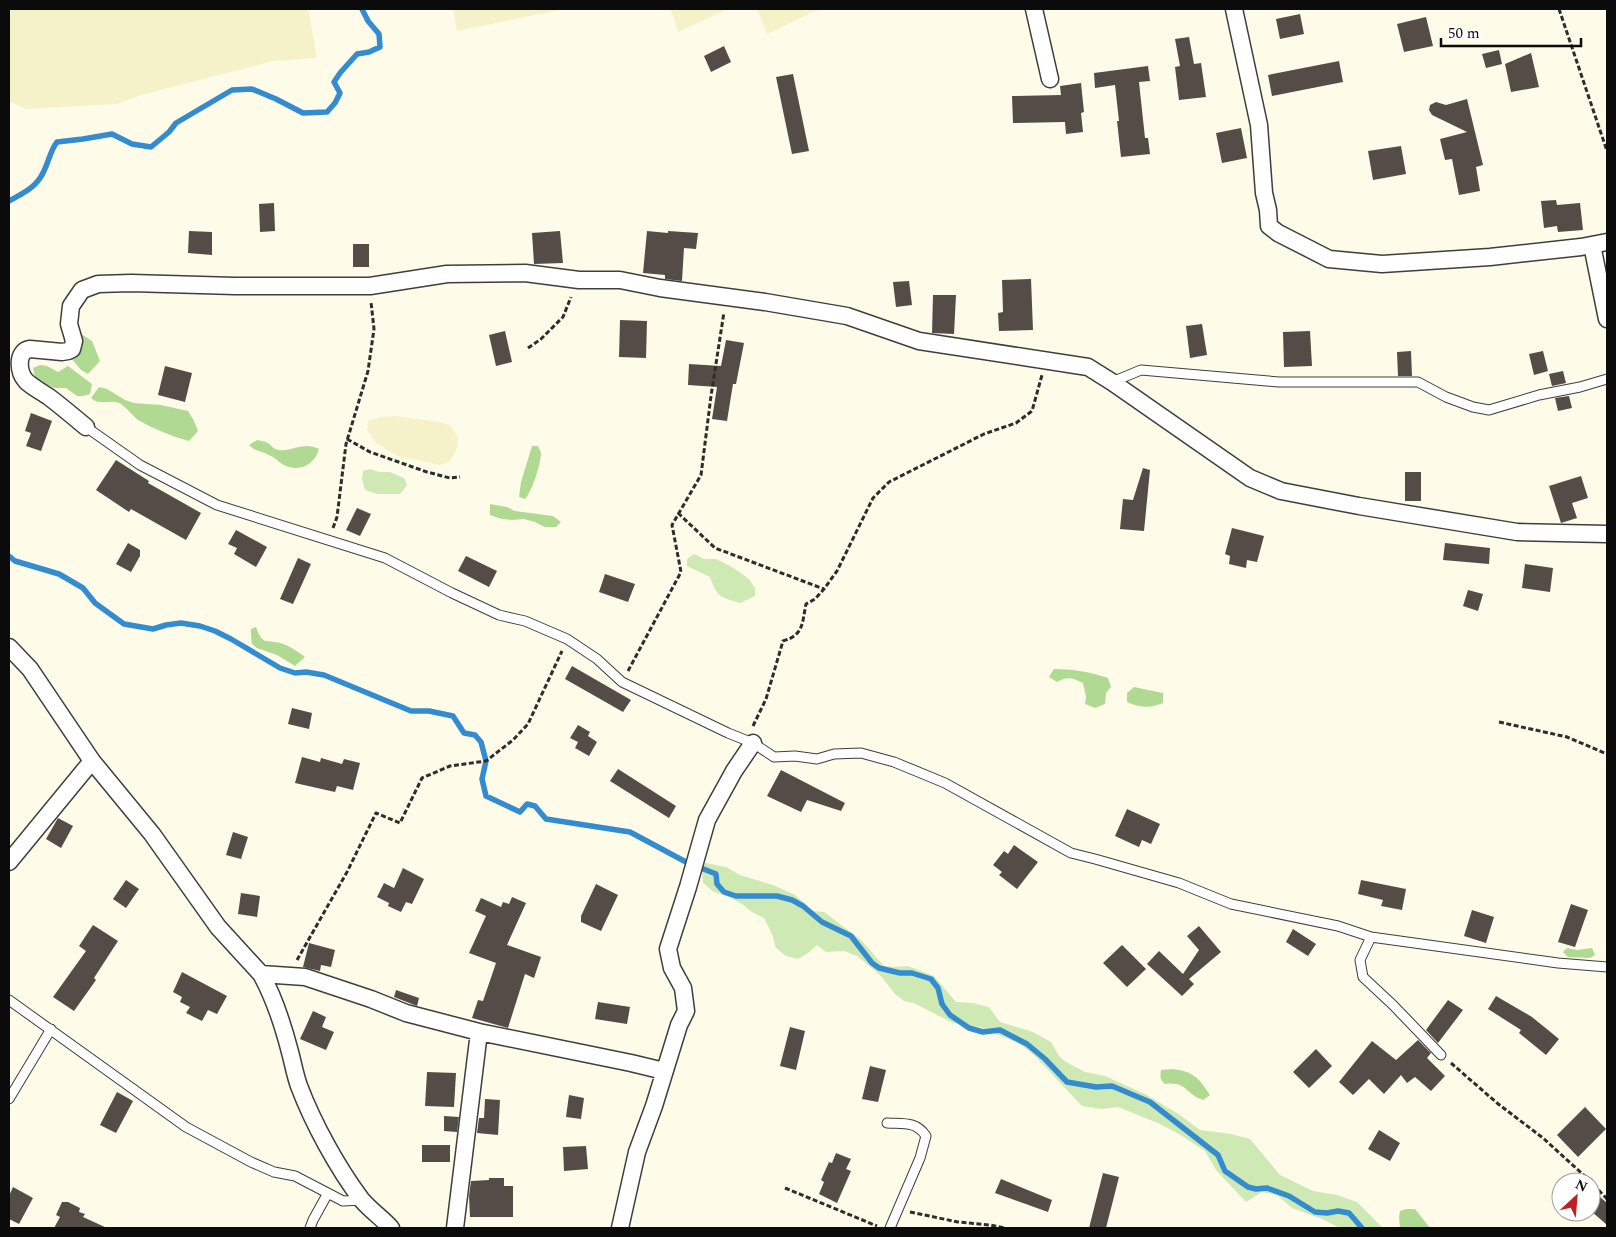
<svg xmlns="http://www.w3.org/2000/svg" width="1616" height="1237" viewBox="0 0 1616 1237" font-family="Spectral,serif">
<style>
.farmland{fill:#f5f2ca}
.green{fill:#cee9b3}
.forest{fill:#b0da92}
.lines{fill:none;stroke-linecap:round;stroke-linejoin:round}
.stream{stroke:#338ccf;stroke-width:5.5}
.building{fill:#544d47}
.service-casing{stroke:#3e3e3e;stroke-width:11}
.minor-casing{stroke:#3e3e3e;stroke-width:19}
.path{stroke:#2d2d2d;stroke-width:3;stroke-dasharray:5 2.5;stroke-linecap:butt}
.service{stroke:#fff;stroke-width:9}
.minor{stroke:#fff;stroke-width:16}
</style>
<rect width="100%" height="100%" fill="#fffbe9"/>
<path class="farmland" d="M9,9H308L317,58L273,61L141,95L117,104L26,109L9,101Z
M453,9H565L457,31Z
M671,9H728L678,32Z
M757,9H820L767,34Z
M394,416L441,422L451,426L458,438L457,448L450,461L440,465L398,456L376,443L367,430L368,421L380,417Z"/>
<path class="green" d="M370,469L379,472H390L404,478L407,485L400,494H377L365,490L362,479L363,471Z
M694,554L704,559H716L732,567L749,579L755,588V596L740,603C720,597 717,597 710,577L687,566V559Z
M705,863L726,867L740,875L773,885L795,895L813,911L824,912L860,939L884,966L893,967L908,966L934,976L956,1002L973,1003L989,1007L1000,1022L1033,1032L1051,1042L1059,1056L1066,1062L1085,1072L1105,1076L1145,1094L1180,1115L1200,1130L1231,1134L1250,1139L1280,1175L1313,1191L1337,1195L1357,1202L1383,1228H1340L1322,1219L1292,1208L1277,1195L1262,1192L1246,1202L1216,1170L1205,1151L1179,1134L1158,1123L1118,1107L1102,1109L1082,1106L1035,1056L1020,1044L980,1027L953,1023L914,1003L904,1001L895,994L880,975L857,956L844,951L826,952L817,945L808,953L798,959L786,956L776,948L772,934L764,918L752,912L742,904L727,896L714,892L703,883L702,869Z"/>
<path class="forest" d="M83,335L92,341L100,361L88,374L81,370L71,358L77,337Z
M40,365L47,366L58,372L68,366L92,384L90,394L83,396H77L66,388H55L45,384L35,377L33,368Z
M99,387L107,389L125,400L134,403L161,405L188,411L194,421L198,431L189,441C171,436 154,429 138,420C132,415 127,408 121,404C111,398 101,407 91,398Z
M257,440C260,441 265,441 268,443C272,446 273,449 279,450C294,452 301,441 319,449C314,466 298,473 282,464C278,461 274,457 269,455C260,450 257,453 249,445Z
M532,446H538C538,447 541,452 541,453C541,463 532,492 525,499L519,497L521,482Z
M490,504L507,507L515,511L553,516L561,522L556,527H545L535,522L524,519L512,520L502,519L490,515Z
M256,627C263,646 265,639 280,643C289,645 298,652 305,657L295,666L277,655L257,648L252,644L251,636V629Z
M1054,669C1072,669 1091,672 1108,678L1111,687L1106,693L1105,704L1095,708L1085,704L1086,697L1083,683C1072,678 1068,676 1057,682L1049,677Z
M1134,687L1163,693V703C1151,708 1139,708 1127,702V693Z
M1567,948L1577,950L1592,948L1595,955L1590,958L1568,957L1563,952Z
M1172,1069C1193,1071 1199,1078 1210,1095L1203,1100C1185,1094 1187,1081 1165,1084C1160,1080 1160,1077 1161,1070Z
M1406,1209H1415L1430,1228H1400L1399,1217L1400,1211Z"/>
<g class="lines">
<path class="stream" d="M9,201C20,195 33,189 40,178C48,167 49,152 57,142L83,139L112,134L132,144L151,147L169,132L176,123L232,90L252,89L276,99L303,113L327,112L335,103L340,93L334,82L340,73L357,54L369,52L380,47L379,34L368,21L362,9
M9,556L15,561L59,574L83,588L95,603L124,624L153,629L166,625L181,623L200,626L215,631L231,639L280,668L295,673L306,672L324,675L411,711H429L453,716L464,733L475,735L481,742L486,761L482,779L486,796L520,812L527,804L535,806L546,819L630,832L686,862L716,874L717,884L724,892L736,896H777L792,900L803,906L822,922L851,936L872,963L879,968L900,973H912L931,979L938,988L942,1004L950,1015L969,1028L983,1032L1000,1030L1027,1044L1045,1059L1067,1082L1096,1087L1112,1086L1150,1102L1218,1155L1225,1171L1248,1187L1256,1189L1267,1188L1289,1196L1315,1212L1327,1213L1338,1211L1349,1213L1362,1228"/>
</g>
<path class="building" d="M1300,14L1304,34L1280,39L1276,19Z
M1426,17L1433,46L1404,52L1397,24Z
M1189,37L1194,64L1201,63L1206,97L1179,100L1175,67L1180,66L1175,39Z
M724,46L731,62L711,72L704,56Z
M1499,50L1502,64L1486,68L1482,54Z
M1531,53L1539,87L1511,92L1505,64Z
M1339,61L1343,82L1272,96L1268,75Z
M1148,66L1150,81L1139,82L1145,138H1148L1150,154L1121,157L1117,121H1119L1115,85L1095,88L1094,73Z
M793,74L809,151L792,154L776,77Z
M1081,83L1084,112L1081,113L1083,132L1066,134L1065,122L1013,123L1012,96L1061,95L1060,86Z
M1467,99L1483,165L1476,167L1480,191L1459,195L1452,159L1445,160L1440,139L1467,132L1432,115L1429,110L1430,105L1436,102L1446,105Z
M1241,128L1247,158L1222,163L1216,133Z
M1401,146L1406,174L1373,180L1368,151Z
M1556,200L1557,205L1580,203L1583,230L1558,232L1557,226L1544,228L1541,201Z
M274,203L275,231L260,232L259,204Z
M189,231L212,232V255L188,253Z
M560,231L563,263L534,264L532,233Z
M647,231L668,233V231L698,233L696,249L684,248L682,281L665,279V275L643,273Z
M353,244H369V267H353Z
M1031,279L1033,330L999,331L998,313L1003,312L1002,280Z
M909,281L912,305L896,307L893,282Z
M933,295H956L954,334L932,333Z
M620,320L647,321L646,358L619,357Z
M1202,324L1207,355L1190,358L1186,326Z
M505,331L512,362L496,366L489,335Z
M1310,331L1312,366L1284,367L1283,332Z
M726,340L744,343L736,384H733L727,421L712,419L717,387L688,385L689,364L721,366Z
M1411,351L1412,376H1398L1397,352Z
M1543,351L1548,371L1534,375L1529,354Z
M165,366L192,373L185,402L158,395Z
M1563,371L1566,383L1552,386L1549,374Z
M1569,396L1572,408L1558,411L1555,398Z
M31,413L52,421L41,451L26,446L31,433L25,431Z
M116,460L149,481L148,483L201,513L186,540L131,509L129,512L96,490Z
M1143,468L1150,470L1144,531L1120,529L1123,499L1133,500Z
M1405,472H1421V501H1405Z
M1581,476L1588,498L1572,503L1577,518L1561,523L1549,486Z
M357,508L371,514L360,536L346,530Z
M1232,528L1264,536L1257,562L1247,560L1246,568L1229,564L1230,556L1225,554Z
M236,530L267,547L256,567L234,554L237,548L228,544Z
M128,543L140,550V556L131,572L116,564Z
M1445,543L1490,548L1489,564L1443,560Z
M466,556L497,571L489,587L458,571Z
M298,558L311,564L293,604L280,599Z
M1525,564L1553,568L1550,592L1522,588Z
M605,574L635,584L628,602L599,592Z
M1468,590L1483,594L1478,611L1463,606Z
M572,666L631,700L623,712L565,679Z
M292,708L312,713L309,729L288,724Z
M578,725L590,732L588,736L597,742L589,756L575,748L578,742L570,738Z
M302,757L320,762L321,758L342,764L344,759L360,763L353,790L337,786L335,792L295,783Z
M618,769L676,806L669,818L610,781Z
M781,770L845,803L841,811L807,800L801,812L767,796Z
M1127,809L1160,824L1151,844L1142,840L1139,847L1115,836Z
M58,818L73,826L61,848L46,839Z
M233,832L248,837L241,859L226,855Z
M1014,845L1038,862L1017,889L999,875L1002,872L993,865L1004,851L1008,854Z
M403,868L424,879L412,904L406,902L401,912L388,906L389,903L377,897L384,883L394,888Z
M126,880L139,889L126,908L113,899Z
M1361,880L1406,889L1402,910L1381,906L1383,900L1358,894Z
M596,884L618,895L601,931L581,922V916Z
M241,893L260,896L257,917L238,914Z
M512,897L526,903L507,945L541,957L534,978L525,974L508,1028L472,1018L478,1000L483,1001L496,963L469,953L486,916L475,911L481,898L501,907L503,902L509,904Z
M1571,904L1588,910L1575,947L1558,942Z
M1472,910L1494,917L1486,943L1464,936Z
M93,925L118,941L94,978L96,980L74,1011L53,997L86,951L79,946Z
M1199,926L1221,952L1189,979L1194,984L1182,996L1147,964L1159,951L1183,974L1199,950L1187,936Z
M1293,929L1316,944L1308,956L1286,942Z
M309,943L335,950L331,967L321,965L320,971L303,967Z
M1122,945L1146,969L1127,987L1103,963Z
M182,972L227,996L217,1014L208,1010L202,1021L186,1013L190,1007L180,1002L182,997L173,992Z
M396,990L419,998L417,1006L394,997Z
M1496,996L1532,1017L1559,1039L1546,1055L1519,1033L1521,1030L1488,1009Z
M1448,1000L1463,1010L1438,1043L1426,1030Z
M598,1002L630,1007L627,1024L595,1019Z
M313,1011L326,1017L322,1027L334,1032L326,1050L300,1039Z
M790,1027L805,1031L796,1070L780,1066Z
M1418,1040L1431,1053L1427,1058L1445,1076L1431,1091L1415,1077L1407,1083L1401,1075L1384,1094L1369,1079L1353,1095L1339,1082L1372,1041L1396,1060Z
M1316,1049L1332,1066L1309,1088L1293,1072Z
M870,1066L886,1070L878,1102L862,1099Z
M427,1072L456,1073L454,1107L425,1106Z
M117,1092L133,1101L116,1133L100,1125Z
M569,1095L584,1098L581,1119L566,1117Z
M485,1099L500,1100L498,1135L477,1133L479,1118H484Z
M1585,1107L1606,1129L1578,1157L1557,1135Z
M444,1116L459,1117L457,1132L444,1131Z
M1379,1130L1400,1143L1390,1161L1368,1149Z
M422,1145H450V1162H422Z
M586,1146L588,1169L564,1171L563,1147Z
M836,1153L851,1159L846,1169L851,1171L837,1203L819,1194L824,1182L821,1180L829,1162L832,1163Z
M1103,1173L1119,1177L1106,1228H1089Z
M489,1178H504V1186H513V1217H470L469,1196L471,1181L489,1180Z
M1001,1179L1052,1200L1048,1212L995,1193Z
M13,1187L33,1198L19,1224L9,1219V1196Z
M1591,1189L1607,1203V1225L1591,1211Z
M62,1202H68L80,1208L79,1212L85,1214L83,1217L107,1228H54L60,1217L56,1215Z"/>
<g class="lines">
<g class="service-casing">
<path id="service" d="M1112,382L1141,370L1279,382H1418L1446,397L1473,407L1489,410L1539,395L1580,387L1607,379
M86,427L140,465L217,505L385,558L452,593L499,615L525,621L567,639L597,659L622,682L728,733L753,743L774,757L795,756L817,759L834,754L861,753L894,762L945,783L1071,853L1095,859L1179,883L1231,904L1338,926L1371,937L1558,963L1607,967
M1371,937L1360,960L1363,977L1393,1005L1441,1055
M9,1000L186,1127L251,1162L274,1172L295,1176L343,1201L362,1200
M9,1099L51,1029
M887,1123C903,1124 916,1121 926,1136L920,1158L890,1228
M310,1228L313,1220L328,1193"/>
</g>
<g class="minor-casing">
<path id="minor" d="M1034,9L1050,79
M1234,9L1259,125L1264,193L1268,210L1269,226L1278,233L1329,259L1382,264L1490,257L1581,247L1607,242
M1592,245L1607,319
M86,427C74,417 61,406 49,397C42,392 32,387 26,381C18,372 16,351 30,349L62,352L68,351L72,349L74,341L69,324L71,306L82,290L98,284L131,283L235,286H370L447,274L525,273L579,280H620L660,288L765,302L847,316L919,341L1088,367L1112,382L1250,478L1281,491L1359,506L1517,532L1607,534
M9,647L30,669L92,761L152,834L218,927L261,974L305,977L371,999L406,1013L479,1032L631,1063L664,1071
M9,862L92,761
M261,974C275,999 283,1025 290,1052C293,1063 295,1075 299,1086C313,1123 337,1167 361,1199C370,1210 382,1218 391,1228
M455,1228L479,1032
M620,1228L637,1152L654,1106L679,1025L686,1011L683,988L672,968L668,949L688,887L707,820L734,771L753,743"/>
</g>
<path class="path" d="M1559,9L1607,151
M528,348L541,339L563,317L571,297
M347,439L370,452L427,472L450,478L460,477
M678,513L715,548L824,589
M333,528L337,517L346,444L368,371L374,329L371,302
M628,671L681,572L672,525L701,475L711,396L724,312
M1499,722L1567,737L1607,754
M753,726L766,699L783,641C804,635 802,623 806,604L815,599L824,589L837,571L873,498L889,482L984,434L1016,423L1032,411L1042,375
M297,960L347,872L376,813L400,823L422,778L450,766L486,761L513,740L528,724L562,651
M1451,1063L1497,1103L1543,1138L1588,1179L1607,1199
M785,1188L877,1226
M910,1212L958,1222L990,1225L1005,1228"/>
<use href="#service" class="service"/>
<use href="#minor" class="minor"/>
</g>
<rect width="1616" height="1237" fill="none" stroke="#0b0b0b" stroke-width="20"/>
<g transform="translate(1576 1197) rotate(26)"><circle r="24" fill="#ffffff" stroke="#9d9d9d"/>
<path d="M0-4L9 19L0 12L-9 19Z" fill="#bd2124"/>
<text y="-8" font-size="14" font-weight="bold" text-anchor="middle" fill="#0b0b0b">N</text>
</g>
<path d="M1441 38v8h140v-8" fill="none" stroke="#0b0b0b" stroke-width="2.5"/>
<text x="1448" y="38" font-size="15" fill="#0b0b0b" stroke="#ffffff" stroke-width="4" paint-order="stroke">50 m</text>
</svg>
